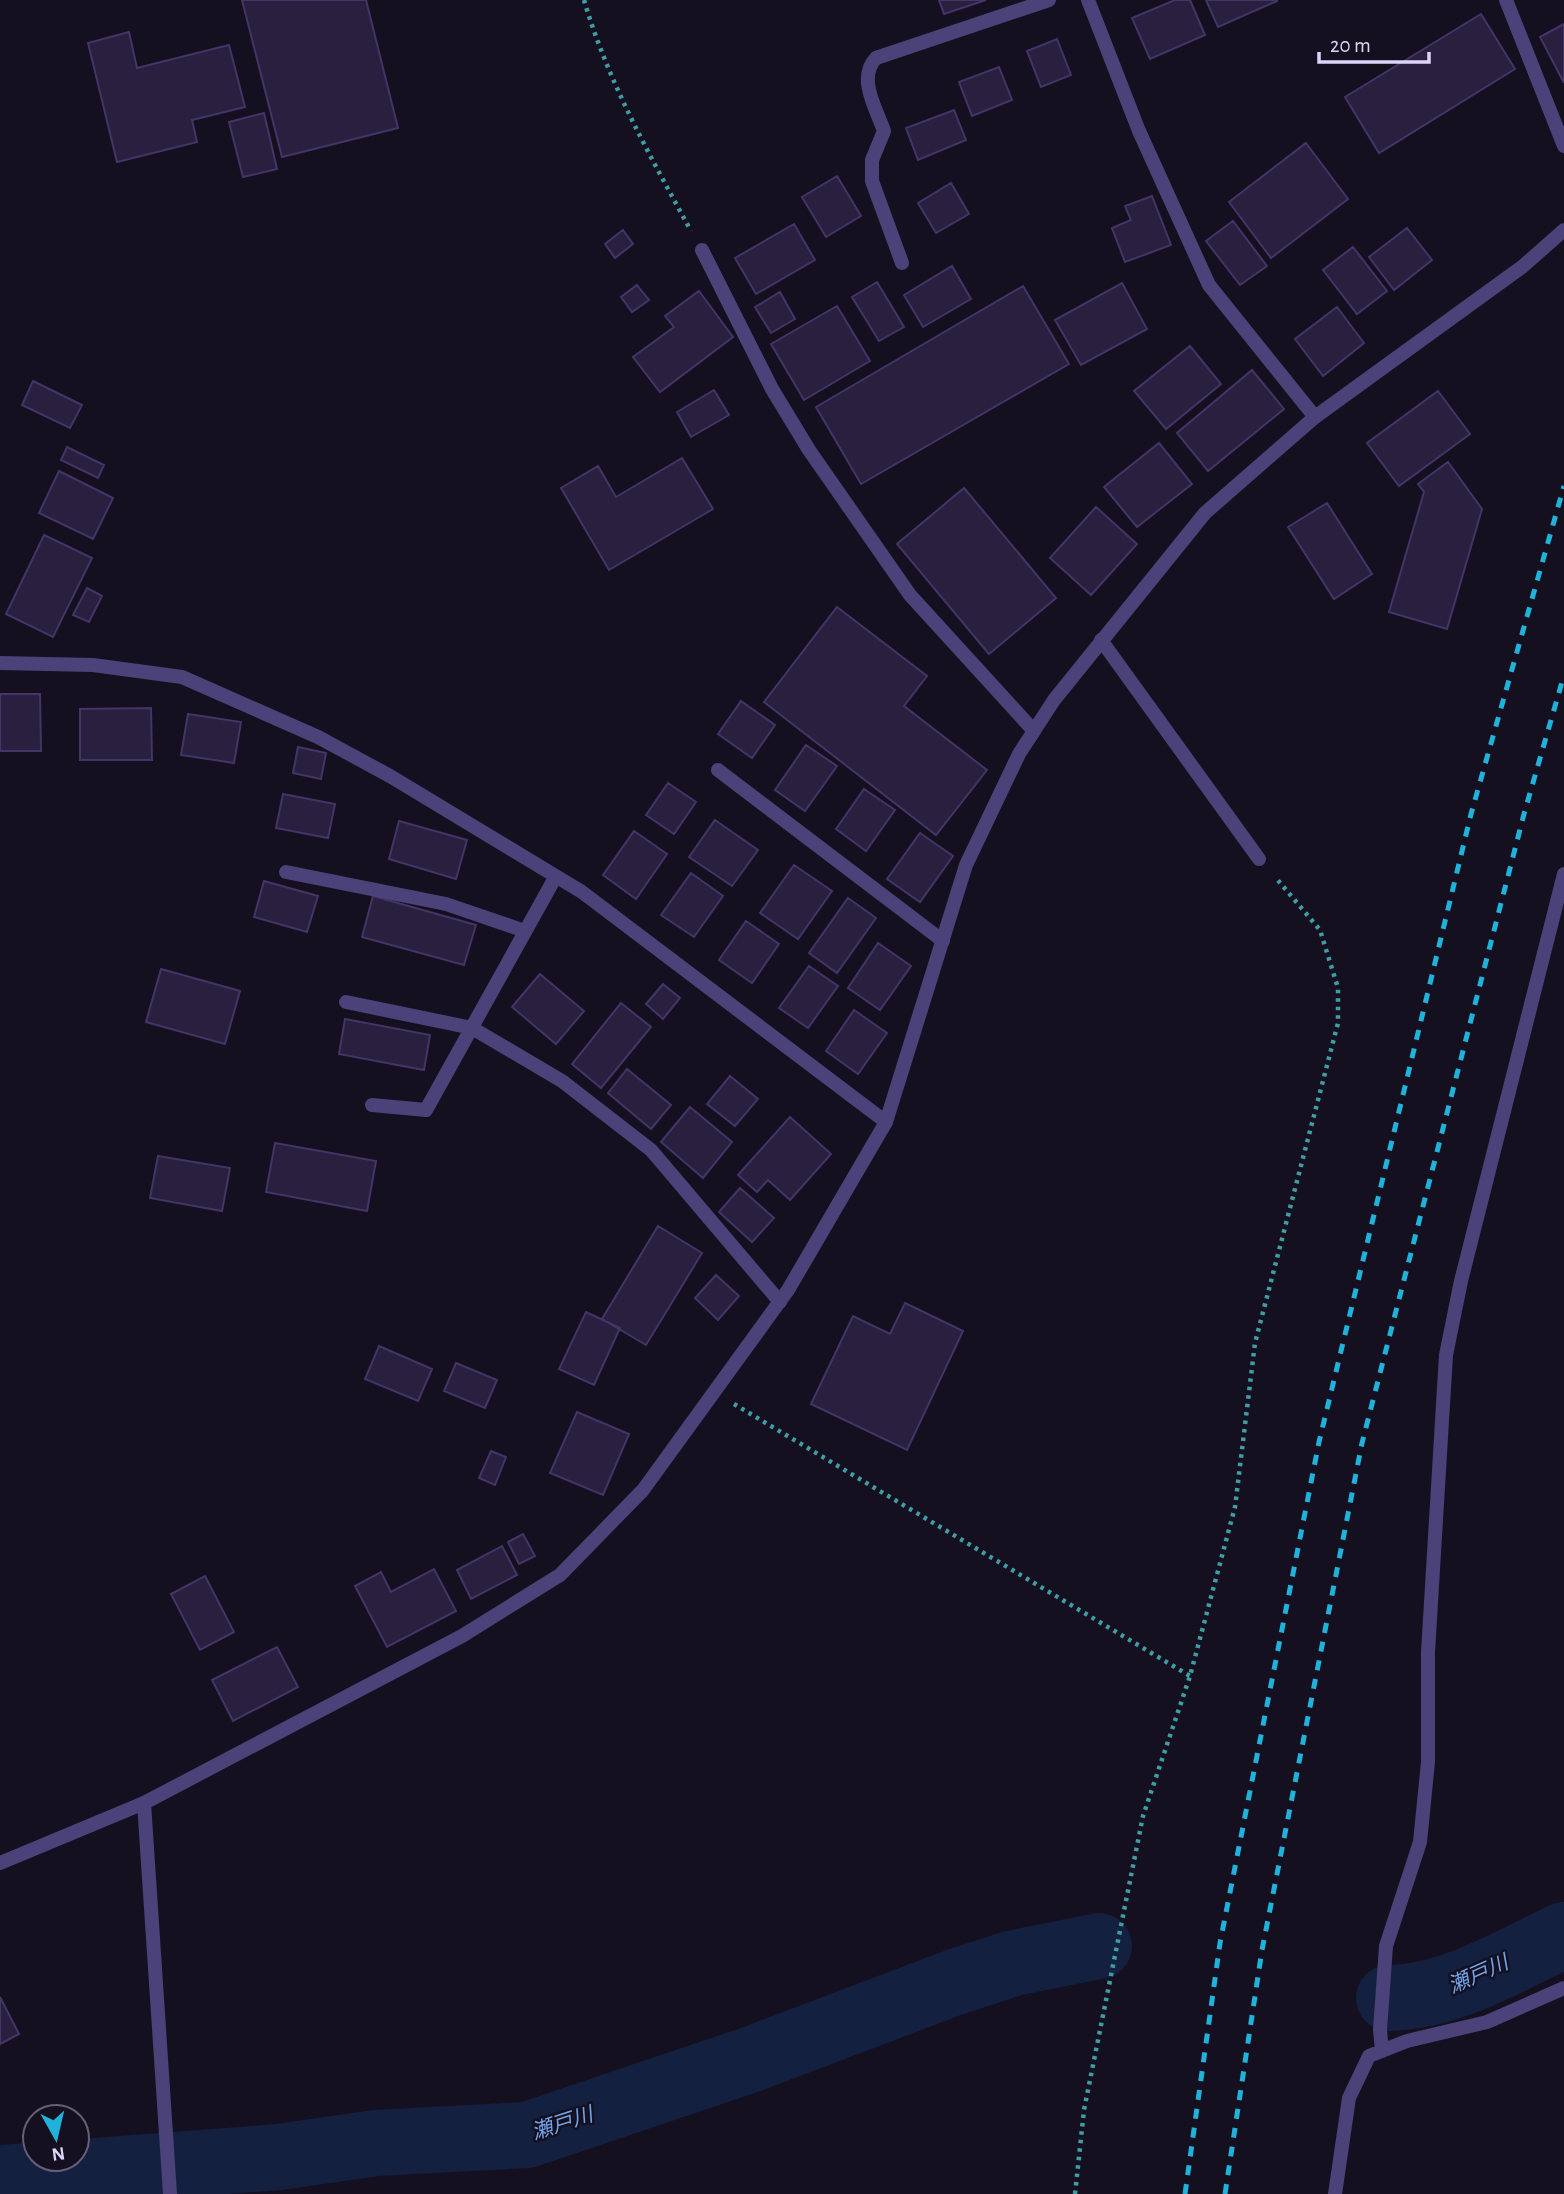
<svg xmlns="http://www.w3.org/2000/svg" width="1564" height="2194" viewBox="0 0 1564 2194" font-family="'Alegreya Sans','Noto Sans JP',sans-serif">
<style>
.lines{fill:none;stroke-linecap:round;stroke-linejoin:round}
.river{stroke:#142040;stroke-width:66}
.building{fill:#291f3e;stroke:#443467;stroke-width:2}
.path{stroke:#3f9ea4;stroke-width:4.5;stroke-dasharray:3.5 5;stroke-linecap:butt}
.minor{stroke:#4a4279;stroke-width:14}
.tertiary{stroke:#4a4279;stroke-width:14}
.rail{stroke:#1fb3db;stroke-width:5;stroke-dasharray:10 9;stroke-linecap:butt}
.labels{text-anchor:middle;stroke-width:5;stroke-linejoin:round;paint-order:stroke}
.water-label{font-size:21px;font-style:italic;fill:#71a4eb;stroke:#151020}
</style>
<rect width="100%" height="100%" fill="#151020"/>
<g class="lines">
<path class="river" d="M1389,1998C1451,1997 1509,1961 1564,1935
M0,2178L279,2157L376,2143L527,2135L752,2059L955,1982L1014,1963L1099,1946"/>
</g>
<path class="building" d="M242,0H366L398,128L282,157Z
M939,0H986L944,14Z
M1175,0H1190L1205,35L1150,59L1132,18Z
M1206,0H1277V1L1218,27Z
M1481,14L1515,69L1379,153L1345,97Z
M1564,24V83L1540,37Z
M129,32L137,68L229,45L245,107L192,120L197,142L117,162L88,43Z
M1057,39L1071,75L1041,87L1027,51Z
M999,67L1012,100L972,116L959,82Z
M954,110L966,140L918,160L906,128Z
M264,113L277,169L243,177L229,122Z
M1306,143L1348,199L1271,258L1229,202Z
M837,176L861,216L826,237L802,197Z
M951,183L969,214L936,233L918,203Z
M1152,196L1171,245L1125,262L1112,228L1131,220L1125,206Z
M1233,221L1267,266L1240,285L1206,241Z
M794,224L815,260L756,294L735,258Z
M1407,228L1432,260L1394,290L1369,257Z
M623,230L633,244L615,258L605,244Z
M1353,247L1387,291L1357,314L1323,270Z
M952,266L971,299L923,327L904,295Z
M877,282L904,327L879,341L852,297Z
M1122,283L1147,329L1081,365L1055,320Z
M637,285L649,300L632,312L621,297Z
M1023,286L1069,364L861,484L816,407Z
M699,291L733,337L660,392L633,357L674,327L665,316Z
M780,292L795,319L771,333L755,307Z
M837,306L870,361L804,400L771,344Z
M1337,307L1364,343L1323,376L1295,339Z
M1190,346L1221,384L1166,429L1134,391Z
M1252,370L1284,409L1208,471L1177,433Z
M33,381L82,405L70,428L22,405Z
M714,390L729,415L691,437L677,412Z
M1438,391L1470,434L1399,486L1367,443Z
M1159,443L1192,484L1137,527L1104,487Z
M67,447L104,465L98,478L61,460Z
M682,458L713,509L609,570L561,488L598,466L616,497Z
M1448,462L1482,509L1447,629L1389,612L1424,492L1418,484Z
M59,471L113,498L93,539L39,513Z
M964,488L1056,598L989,654L897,544Z
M1327,503L1372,574L1334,599L1288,527Z
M1096,507L1137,544L1091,595L1050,558Z
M44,535L92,558L53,637L6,614Z
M87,588L102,596L89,622L73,615Z
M837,607L927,676L904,706L987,770L936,835L764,702Z
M0,694H40L41,751H0Z
M741,701L775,725L752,758L718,734Z
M151,708L152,760H80V709Z
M188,714L241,722L234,763L181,755Z
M806,745L837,766L805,811L775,790Z
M298,747L326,753L321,779L293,773Z
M668,783L696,802L674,834L646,815Z
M864,789L895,810L866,851L836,829Z
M283,794L335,804L328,838L276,828Z
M715,820L758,850L732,886L689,857Z
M399,821L467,840L456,879L389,859Z
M634,831L667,854L636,899L603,875Z
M920,833L953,856L920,902L887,879Z
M794,865L832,891L798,939L760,913Z
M691,873L723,896L694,937L661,915Z
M264,881L318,896L307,932L254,917Z
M373,896L476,925L464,965L362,937Z
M848,898L876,918L837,973L809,953Z
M746,921L779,944L752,983L719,960Z
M878,943L911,966L880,1010L848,988Z
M809,966L838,986L808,1028L779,1008Z
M161,969L240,991L225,1044L146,1022Z
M540,974L584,1011L556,1044L512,1007Z
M663,984L680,998L663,1019L646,1004Z
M621,1003L651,1027L601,1088L572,1064Z
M854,1010L887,1033L858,1074L826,1051Z
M345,1019L430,1035L424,1070L339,1054Z
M627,1069L671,1105L651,1129L608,1093Z
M730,1076L758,1099L735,1126L707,1104Z
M690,1107L732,1142L703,1178L661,1142Z
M790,1117L831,1154L790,1200L768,1180L757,1192L738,1175Z
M275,1143L376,1161L367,1211L266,1192Z
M158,1156L230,1168L222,1211L150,1198Z
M740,1188L774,1218L752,1242L719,1212Z
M658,1226L702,1253L646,1345L602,1319Z
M716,1275L739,1296L718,1320L695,1298Z
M905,1303L963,1331L907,1450L811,1404L853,1316L890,1334Z
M586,1312L620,1328L594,1385L559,1369Z
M379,1346L432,1369L418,1401L365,1379Z
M456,1363L497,1380L485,1408L444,1391Z
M577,1412L629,1434L603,1495L550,1473Z
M491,1451L506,1457L495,1485L479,1478Z
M523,1534L535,1556L519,1564L508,1542Z
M502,1546L517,1575L471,1599L457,1570Z
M434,1569L456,1611L387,1647L355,1586L381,1572L391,1592Z
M205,1576L234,1632L200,1650L171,1594Z
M277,1647L298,1687L233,1721L212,1680Z
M0,1997L19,2034L0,2044Z"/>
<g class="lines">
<path class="path" d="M584,0C608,82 650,156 691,231
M734,1404L1190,1676
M1075,2194L1084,2110L1143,1816L1190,1676L1235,1507L1255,1343L1338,1023V988L1320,930L1276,878"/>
<path class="minor" d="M1088,0L1139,131L1209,285L1315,417L1522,267L1564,230
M1506,0L1564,146
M702,250L772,389L809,450L910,595L1034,731
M902,263L872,181V160L884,131C876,108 857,78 876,58L1049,0
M1101,640L1259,859
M0,663L93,665L182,677L318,737L390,776L582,892L886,1122
M718,770L943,941
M286,872L446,904L525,931
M346,1002L472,1028L562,1081L651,1150L780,1302
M372,1105L426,1110L556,876
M144,1803L170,2194
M1382,2051L1380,2030L1386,1946L1420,1842L1428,1762V1652L1446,1355L1461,1281L1564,874
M1335,2194L1349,2098L1369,2056L1407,2041L1487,2022L1564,1988"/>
<path class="tertiary" d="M0,1863L144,1803L462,1636L560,1575L643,1490L788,1290L886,1122L966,865L1019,754L1054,700L1205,513L1315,417"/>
<path class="rail" d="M1185,2194L1220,1943L1319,1442L1471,814L1564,486
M1225,2194L1262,1950L1362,1443L1524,814L1564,675"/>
</g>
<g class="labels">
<g class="water-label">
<text transform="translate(1478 1974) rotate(-24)" y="7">瀬戸川</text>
<text transform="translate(562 2123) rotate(-18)" y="7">瀬戸川</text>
</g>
</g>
<g transform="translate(56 2138) rotate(172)"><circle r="33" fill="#151020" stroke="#655f77" stroke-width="2"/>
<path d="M0-5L12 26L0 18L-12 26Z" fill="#1fb3db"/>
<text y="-10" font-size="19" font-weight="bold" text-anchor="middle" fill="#ddd5f9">N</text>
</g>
<path d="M1319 52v10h110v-10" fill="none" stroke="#ddd5f9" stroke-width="3.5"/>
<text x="1330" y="52" font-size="21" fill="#ddd5f9" stroke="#151020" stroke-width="5" paint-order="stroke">20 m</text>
</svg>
